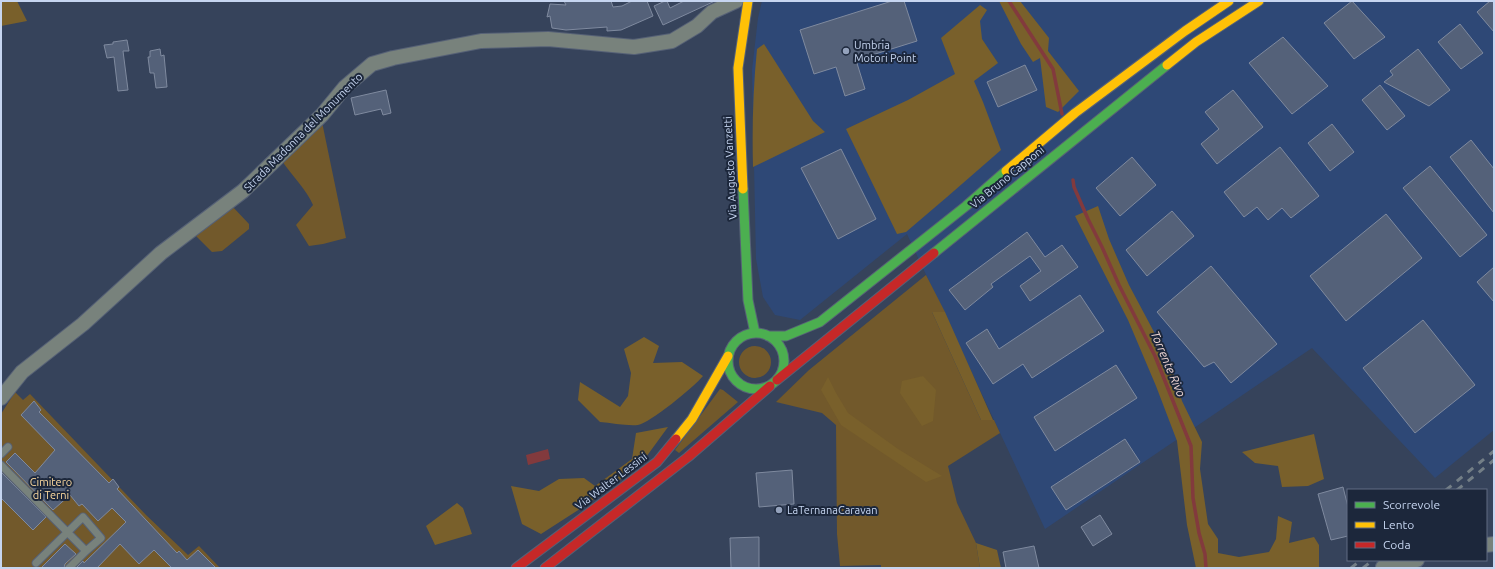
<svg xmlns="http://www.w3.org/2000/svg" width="1495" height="569" viewBox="0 0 1495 569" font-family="Ubuntu,sans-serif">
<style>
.built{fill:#2e4876}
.green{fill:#72592b}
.forest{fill:#79602b}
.water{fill:#823a3d}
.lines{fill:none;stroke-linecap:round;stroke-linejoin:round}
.stream{stroke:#823a3d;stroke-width:3.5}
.building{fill:#546179;stroke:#7f8a9f}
.lane-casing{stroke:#566176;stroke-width:9}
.street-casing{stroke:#566176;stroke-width:16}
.fast-casing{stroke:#566176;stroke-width:11}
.slow-casing{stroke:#566176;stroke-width:11}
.jam-casing{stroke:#566176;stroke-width:11}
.lane{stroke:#78827c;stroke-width:7}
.street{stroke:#78827c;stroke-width:14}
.fast{stroke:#4caf50;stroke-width:9}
.slow{stroke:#ffc107;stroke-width:9}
.jam{stroke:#c62828;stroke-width:9}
.rail{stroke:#737e86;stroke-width:3;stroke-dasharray:7 7;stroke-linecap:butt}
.poi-dot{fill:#94a2bc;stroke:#1c273b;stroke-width:1.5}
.labels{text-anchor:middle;stroke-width:4;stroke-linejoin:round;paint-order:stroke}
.poi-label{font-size:11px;fill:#c6d5f0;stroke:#1c273b;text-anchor:start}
.street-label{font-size:11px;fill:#c6d5f0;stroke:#1c273b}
.park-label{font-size:11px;fill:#fedb9f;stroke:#1c273b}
.water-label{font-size:12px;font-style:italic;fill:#f2d9d7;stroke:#1c273b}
</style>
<rect width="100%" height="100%" fill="#36435b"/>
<path class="built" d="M762,1H1494V430L1435,478L1312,348L1045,529L907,234L800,320L775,315L763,297L756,259L752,70L758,18Z"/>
<path class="green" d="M322,122L346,238L323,244L309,246L296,225L313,205C307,190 292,176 282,161Z
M232,206L249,224V229L222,251L212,252L196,236Z
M926,275L945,312H932L981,420H994L1000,433L948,466L957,503L976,543L980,568H881V565L840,566L837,534L836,425L822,413L776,402L809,370Z
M739 362a16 16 0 1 1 32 0a16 16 0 1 1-32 0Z
M720,389L723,390L738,402L679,453L675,450Z
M15,392L23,400L30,394L146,515L188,555L199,546L220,568H1V414Z"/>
<path class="forest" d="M1,1H17L27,21L1,26Z
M999,1H1020L1049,38L1048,51L1079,91L1058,112L1046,107L1040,58L1033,62L1021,44Z
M980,5L987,10L980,21L982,39L998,63L974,81L983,102L1001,150L947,197L906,232L897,234L846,129L908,100L955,74L941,38Z
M764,44L813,121L825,132L753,167C752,128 753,89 757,49Z
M1098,206L1109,239L1129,285L1170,362L1182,401L1202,442L1200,469L1208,524L1218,539V553L1239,557L1269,552L1276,539L1278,516L1292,522L1289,543L1314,537L1319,545V568H1196L1187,525L1177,441L1156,386L1128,320L1075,216Z
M932,312H945L993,420H981Z
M644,337L659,346L653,363L682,362L703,376C694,387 650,423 638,425C626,426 612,423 600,422L578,400L580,382L620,407L628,396L631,373L624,349Z
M923,376L936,390L933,421L922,426L900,393L902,381Z
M828,377L836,393L848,413L898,449L942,476L926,482L841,425L821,390Z
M668,427L641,464L586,505L541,534L522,524L511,486L539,491L559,479L584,478L595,486L632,459L636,433Z
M1314,434L1324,479L1308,486L1282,487L1278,466L1255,463L1242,452Z
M457,503L463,508L472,534L435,545L426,526Z
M976,543L997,550L1001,568H980Z"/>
<path class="water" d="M548,449L550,459L528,465L526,455Z"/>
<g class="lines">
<path class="stream" d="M1009,1L1053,69L1062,114
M1073,180L1074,187L1088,219L1102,247L1119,285L1155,356L1191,446L1193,498L1199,533L1205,554L1206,568"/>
</g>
<path class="building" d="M564,1H611L613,7L622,6L632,1H647L653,16L621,30L607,31V27L566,30L552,28L550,16L547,17L550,4L566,5Z
M665,1H667L670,8L684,1H715L663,25L654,6Z
M892,1H904L917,41L856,60L865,89L845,96L836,67L814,74L800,30Z
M1352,1L1385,37L1354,59L1324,23Z
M1490,1H1494V32L1477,12Z
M1460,24L1483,53L1461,69L1438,42Z
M1283,37L1328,86L1292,114L1249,63Z
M127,40L129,51H123L128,90L118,91L114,57L107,58L104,45L113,44V42Z
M160,49L161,56L164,55L167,87L156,88L154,73H150L148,57H150V51Z
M1418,49L1450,90L1429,106L1384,82L1393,75L1390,71Z
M1025,65L1037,90L998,107L987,82Z
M1380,85L1405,116L1387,130L1362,100Z
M386,90L391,113L383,115L381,109L355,115L351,98Z
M1233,90L1263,127L1217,164L1201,144L1219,129L1205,112Z
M1332,124L1354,152L1330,171L1308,143Z
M1471,140L1494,169V213L1450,157Z
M1280,147L1319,196L1291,218L1282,208L1268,220L1257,207L1244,217L1224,192Z
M841,149L876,219L838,239L801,168Z
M1132,157L1156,185L1120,216L1096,188Z
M1430,166L1487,235L1460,257L1403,188Z
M1172,211L1194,236L1147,276L1126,250Z
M1386,214L1422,258L1346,321L1310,276Z
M1027,232L1045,257L1062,245L1078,267L1030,301L1020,286L1041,271L1030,256L991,284L993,287L965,310L949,290Z
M1211,266L1277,344L1231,383L1214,362L1204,367L1157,312Z
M1494,267V302L1477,282Z
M1080,295L1104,331L1032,378L1023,364L993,384L966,343L987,329L999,349Z
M1423,320L1475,385L1415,433L1363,368Z
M1116,365L1137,398L1055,451L1034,417Z
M34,401L41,410L39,412L109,483L113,479L119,487L117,489L177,553L179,551L187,560L198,550L216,568H172L154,550L139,564L120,544L97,568H76L83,561L84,563L126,522L112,508L98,521L82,504L79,506L70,495L53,510L6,462L15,453L35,473L55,450L21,415Z
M1125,439L1140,462L1066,510L1051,487Z
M792,470L794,504L759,507L756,473Z
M1,472L46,517L33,530L1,498Z
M1343,487L1348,507V536L1331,540L1318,494Z
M1100,515L1112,534L1093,546L1081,527Z
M759,537V568H731L730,538Z
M65,544L76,554L65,564L64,568H41Z
M1034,546L1039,568H1006L1003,552Z"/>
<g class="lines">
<g class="lane-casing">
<path id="lane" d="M1,454L8,447
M1,465L86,551L69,568
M36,563L83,517L101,538L86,551"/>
</g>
<g class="street-casing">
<path id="street" d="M1,398L22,372L83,324L161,253L243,191L322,115L345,87L372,64L393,58L481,41L548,39L634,47L672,41L697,26L712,12L736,1
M1486,545L1494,544
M1383,567L1417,560"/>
</g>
<g class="fast-casing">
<path id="fast" d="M743,189L748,300L755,333
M934,253L1167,65
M728 361a28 28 0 1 1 56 0a28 28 0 1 1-56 0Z
M768,336H786L820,322L966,206L1006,171"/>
</g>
<g class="slow-casing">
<path id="slow" d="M1167,65L1196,42L1259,1
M1006,171L1075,113L1185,31L1229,1
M743,189L738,68L748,1
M676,439L692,419L728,356"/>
</g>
<g class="jam-casing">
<path id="jam" d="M777,380L934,253
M516,568L657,462L676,439
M545,568L688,457L770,386"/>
</g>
<use href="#lane" class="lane"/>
<use href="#street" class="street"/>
<use href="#fast" class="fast"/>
<use href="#slow" class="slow"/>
<use href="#jam" class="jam"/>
<path class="rail" d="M1446,490L1494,451
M1457,490L1494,460
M1351,568L1361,560
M1363,568L1373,560"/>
</g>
<g class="poi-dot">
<circle cx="846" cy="51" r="4"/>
<circle cx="779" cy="510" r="4"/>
</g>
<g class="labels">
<g class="poi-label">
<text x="854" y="49">Umbria<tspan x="854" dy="13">Motori Point</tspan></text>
<text x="787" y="514">LaTernanaCaravan</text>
</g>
<g class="street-label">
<text transform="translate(303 132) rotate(-45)" y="4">Strada Madonna del Monumento</text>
<text transform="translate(730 168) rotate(-93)" y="4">Via Augusto Vanzetti</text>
<text transform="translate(1007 177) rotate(-39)" y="4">Via Bruno Capponi</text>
<text transform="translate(611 481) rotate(-37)" y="4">Via Walter Lessini</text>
</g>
<g class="park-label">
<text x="51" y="486">Cimitero<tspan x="51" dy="13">di Terni</tspan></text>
</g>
<g class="water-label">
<text transform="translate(1168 364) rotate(67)" y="4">Torrente Rivo</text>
</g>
</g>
<rect width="1495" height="569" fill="none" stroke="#c6d5f0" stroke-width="4"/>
<rect x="1347" y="489" width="140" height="72" fill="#1c273b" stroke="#606d83"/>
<rect x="1355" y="502" width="20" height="6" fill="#4caf50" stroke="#606d83"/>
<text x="1383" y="509" font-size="12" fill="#c6d5f0">Scorrevole</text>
<rect x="1355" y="522" width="20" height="6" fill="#ffc107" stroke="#606d83"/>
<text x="1383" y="529" font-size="12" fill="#c6d5f0">Lento</text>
<rect x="1355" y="542" width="20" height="6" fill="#c62828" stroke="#606d83"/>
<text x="1383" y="549" font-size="12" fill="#c6d5f0">Coda</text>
</svg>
